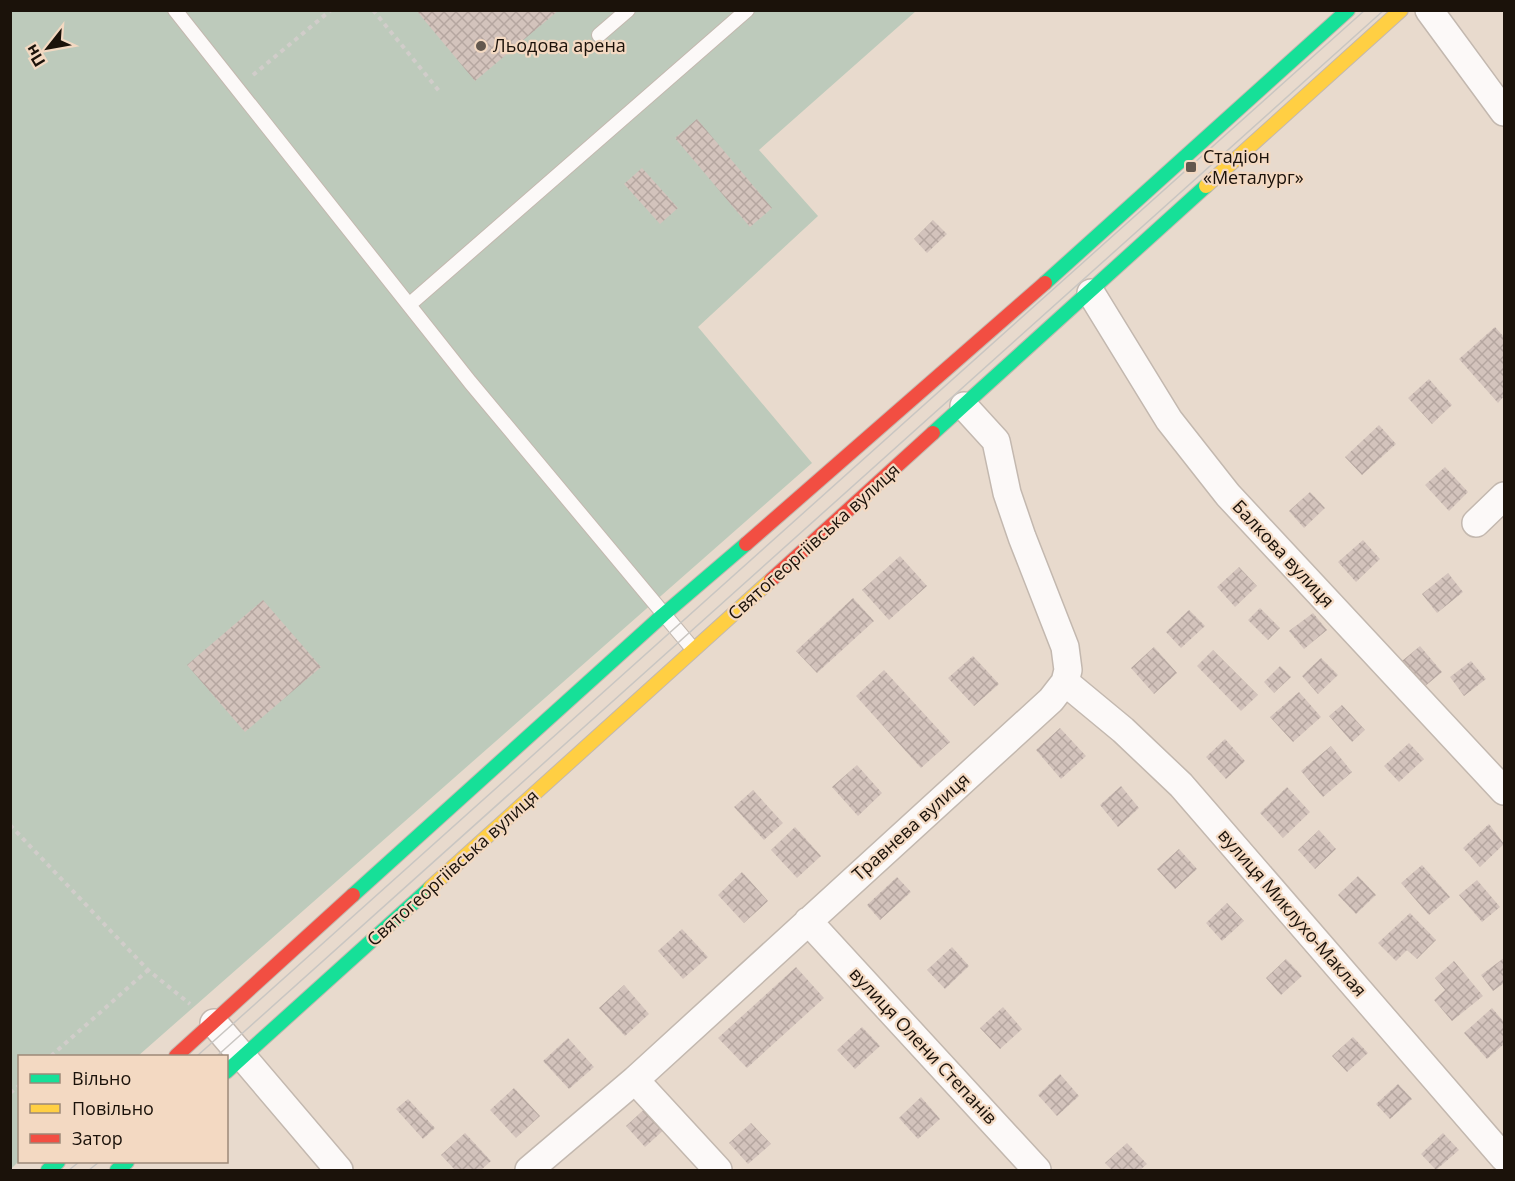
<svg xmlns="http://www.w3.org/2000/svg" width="1515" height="1181" viewBox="0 0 1515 1181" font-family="'Open Sans',sans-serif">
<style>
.park{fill:#bdcabb}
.building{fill:url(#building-cross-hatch)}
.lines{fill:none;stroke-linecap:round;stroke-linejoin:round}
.lane-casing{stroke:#c3b8af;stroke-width:16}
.street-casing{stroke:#c3b8af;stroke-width:30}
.fast-casing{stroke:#c3b8af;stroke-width:16}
.slow-casing{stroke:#c3b8af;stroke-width:16}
.jam-casing{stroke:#c3b8af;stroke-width:16}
.path{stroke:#d1cdca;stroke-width:4;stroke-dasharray:4.5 4.5;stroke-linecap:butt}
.lane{stroke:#fcf9f8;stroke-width:14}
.street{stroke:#fcf9f8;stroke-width:27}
.fast{stroke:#16e098;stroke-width:14}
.slow{stroke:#ffcf43;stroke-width:14}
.jam{stroke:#f24e42;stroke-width:14}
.tram{stroke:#c9c6c2;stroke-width:1.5}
.poi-dot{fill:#63584e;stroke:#f3d9c2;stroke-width:2}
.labels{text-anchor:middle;stroke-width:4.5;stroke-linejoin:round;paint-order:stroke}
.poi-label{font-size:18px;fill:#1b120a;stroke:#f3d9c2;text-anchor:start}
.street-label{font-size:18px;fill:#1b120a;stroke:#f3d9c2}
</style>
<defs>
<pattern id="building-cross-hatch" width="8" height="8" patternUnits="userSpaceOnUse" patternTransform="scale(1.5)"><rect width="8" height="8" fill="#d3c3bc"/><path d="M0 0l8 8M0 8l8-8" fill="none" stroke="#b5a6a0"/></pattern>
</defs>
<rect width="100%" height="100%" fill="#e8dacd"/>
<path class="park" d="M11,11H916L759,150L818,216L698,327L812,463L138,1056H20L19,1161L11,1169Z"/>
<path class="building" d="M416,10H559L475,81Z
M697,119L772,208L750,227L675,138Z
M642,168L678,208L660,224L624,184Z
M933,220L947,234L927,253L914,239Z
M1495,327L1504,337V396L1498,403L1459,359Z
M1429,379L1452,405L1432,424L1408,398Z
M1379,425L1396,444L1362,475L1345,457Z
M1445,467L1468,492L1449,511L1425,485Z
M1310,492L1325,508L1304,528L1289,511Z
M1363,540L1380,559L1356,582L1338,562Z
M900,556L927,586L889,620L862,590Z
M1239,567L1257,586L1235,607L1217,587Z
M1448,573L1463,592L1437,613L1422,594Z
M853,598L874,621L817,673L796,651Z
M263,600L321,667L245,732L187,665Z
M1260,608L1280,628L1268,640L1248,620Z
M1189,610L1205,626L1181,648L1166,632Z
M1313,613L1327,630L1304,649L1289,631Z
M1420,646L1442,672L1424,687L1402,661Z
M1154,647L1177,673L1154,694L1131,668Z
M1213,650L1258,695L1241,711L1197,666Z
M973,656L999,684L974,706L948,678Z
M1321,658L1338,675L1318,694L1302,676Z
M1471,661L1486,679L1464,696L1450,677Z
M1280,666L1291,677L1274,693L1264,682Z
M884,670L950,742L921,768L856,696Z
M1299,692L1321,717L1293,742L1270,717Z
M1342,705L1365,730L1352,742L1329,716Z
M1060,728L1086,756L1061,779L1036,750Z
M1225,739L1245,761L1226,779L1206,757Z
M1409,743L1424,759L1399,782L1384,766Z
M1331,746L1352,772L1323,797L1301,771Z
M857,765L882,793L858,816L832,787Z
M1121,786L1139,808L1118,827L1100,805Z
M1287,787L1310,812L1283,838L1260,813Z
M753,790L783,823L764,840L734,807Z
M1489,824L1504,844L1480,867L1463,848Z
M795,827L821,856L797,878L771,850Z
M1319,830L1336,849L1315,869L1298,850Z
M1179,849L1197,869L1175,889L1157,869Z
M1422,865L1450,897L1429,915L1401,883Z
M742,872L768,901L744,923L718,895Z
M1358,876L1376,895L1356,914L1338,895Z
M897,877L911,892L880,920L867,905Z
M1477,880L1500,907L1482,922L1459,895Z
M1227,903L1244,921L1222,941L1206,923Z
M1410,913L1436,940L1417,959L1407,950L1396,961L1378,943Z
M682,929L708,957L683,979L658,951Z
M952,947L969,966L945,989L927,970Z
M1504,958V983L1493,991L1481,975Z
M1286,959L1302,976L1281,995L1266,978Z
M1454,961L1483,996L1452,1021L1434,1000L1445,990L1435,978Z
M796,967L824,998L747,1068L718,1038Z
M624,985L649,1014L625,1036L599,1008Z
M1003,1007L1022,1029L1000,1049L980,1028Z
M1492,1008L1504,1022V1044L1487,1059L1464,1033Z
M862,1027L880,1046L855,1069L837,1050Z
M1353,1037L1368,1053L1347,1072L1332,1056Z
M568,1038L594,1067L569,1089L543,1061Z
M1060,1074L1079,1096L1057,1116L1038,1095Z
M1398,1084L1412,1099L1390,1119L1376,1104Z
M514,1088L540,1116L516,1138L490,1110Z
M921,1097L940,1119L918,1139L899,1118Z
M408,1099L435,1128L423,1139L396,1109Z
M648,1106L667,1127L645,1147L626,1126Z
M751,1123L771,1144L748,1164L729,1143Z
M465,1133L491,1161L481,1170H455L441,1155Z
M1443,1133L1459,1150L1436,1170L1421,1154Z
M1127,1143L1147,1164L1140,1170H1112L1105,1163Z"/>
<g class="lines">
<g class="lane-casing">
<path id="lane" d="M175,10L470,382L693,649
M599,35L628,10
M410,304L747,10"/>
</g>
<g class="street-casing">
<path id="street" d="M1429,10L1504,112
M1091,293L1169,420L1228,495L1504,791
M1476,523L1504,496
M1065,682L1123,730L1181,785L1504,1158
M808,921L1037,1170
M214,1023L339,1170
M635,1080L718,1170
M529,1170L635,1080L1051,700L1065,682L1068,670L1065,647L1022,537L1007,493L996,441L964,406"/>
</g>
<g class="fast-casing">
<path id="fast" d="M1045,283L1348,10
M933,433L1206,186
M353,895L663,615L746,544
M226,1072L430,888
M48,1170L58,1162
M117,1170L127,1162"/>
</g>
<g class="slow-casing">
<path id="slow" d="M1206,186L1401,10
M430,888L771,580"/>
</g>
<g class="jam-casing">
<path id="jam" d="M746,544L1045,283
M771,580L933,433
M176,1056L353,895"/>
</g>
<path class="path" d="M373,10L440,92
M253,75L331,10
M10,825L148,970L190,1004
M51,1056L148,970
M10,1093L20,1085"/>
<use href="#lane" class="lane"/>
<use href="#street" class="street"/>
<use href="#fast" class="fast"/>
<use href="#slow" class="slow"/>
<use href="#jam" class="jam"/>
<path class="tram" d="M197,1056L1365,10
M217,1056L1384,10
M69,1170L79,1162
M89,1170L99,1162"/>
</g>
<g class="poi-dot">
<circle cx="481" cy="46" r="6"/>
<rect x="1185" y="161" width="12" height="12" rx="3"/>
</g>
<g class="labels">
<g class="poi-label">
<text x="493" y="52">Льодова арена</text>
<text x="1203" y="163">Стадіон<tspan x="1203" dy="21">«Металург»</tspan></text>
</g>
<g class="street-label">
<text transform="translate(814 542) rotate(-42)" y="6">Святогеоргіївська вулиця</text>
<text transform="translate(1283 554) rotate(47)" y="6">Балкова вулиця</text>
<text transform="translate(911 827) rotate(-42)" y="6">Травнева вулиця</text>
<text transform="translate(453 868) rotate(-42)" y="6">Святогеоргіївська вулиця</text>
<text transform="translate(1292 913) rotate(49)" y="6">вулиця Миклухо-Маклая</text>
<text transform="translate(923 1046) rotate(47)" y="6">вулиця Олени Степанів</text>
</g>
</g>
<rect width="1515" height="1181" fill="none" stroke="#1b120a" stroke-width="24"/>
<rect x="18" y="1055" width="210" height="108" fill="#f3d9c2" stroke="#9d8978" stroke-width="1.5"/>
<rect x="30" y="1074" width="30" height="9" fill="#16e098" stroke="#9d8978" stroke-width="1.5"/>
<text x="72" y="1085" font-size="18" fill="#1b120a">Вільно</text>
<rect x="30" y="1104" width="30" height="9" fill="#ffcf43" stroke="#9d8978" stroke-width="1.5"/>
<text x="72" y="1115" font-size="18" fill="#1b120a">Повільно</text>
<rect x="30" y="1134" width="30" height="9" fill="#f24e42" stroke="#9d8978" stroke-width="1.5"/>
<text x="72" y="1145" font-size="18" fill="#1b120a">Затор</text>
<g transform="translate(48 48) rotate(239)" stroke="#f3d9c2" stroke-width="4.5" paint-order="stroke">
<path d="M0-4.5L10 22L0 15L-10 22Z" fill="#1b120a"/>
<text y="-9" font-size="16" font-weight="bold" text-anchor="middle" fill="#1b120a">Пн</text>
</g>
</svg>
